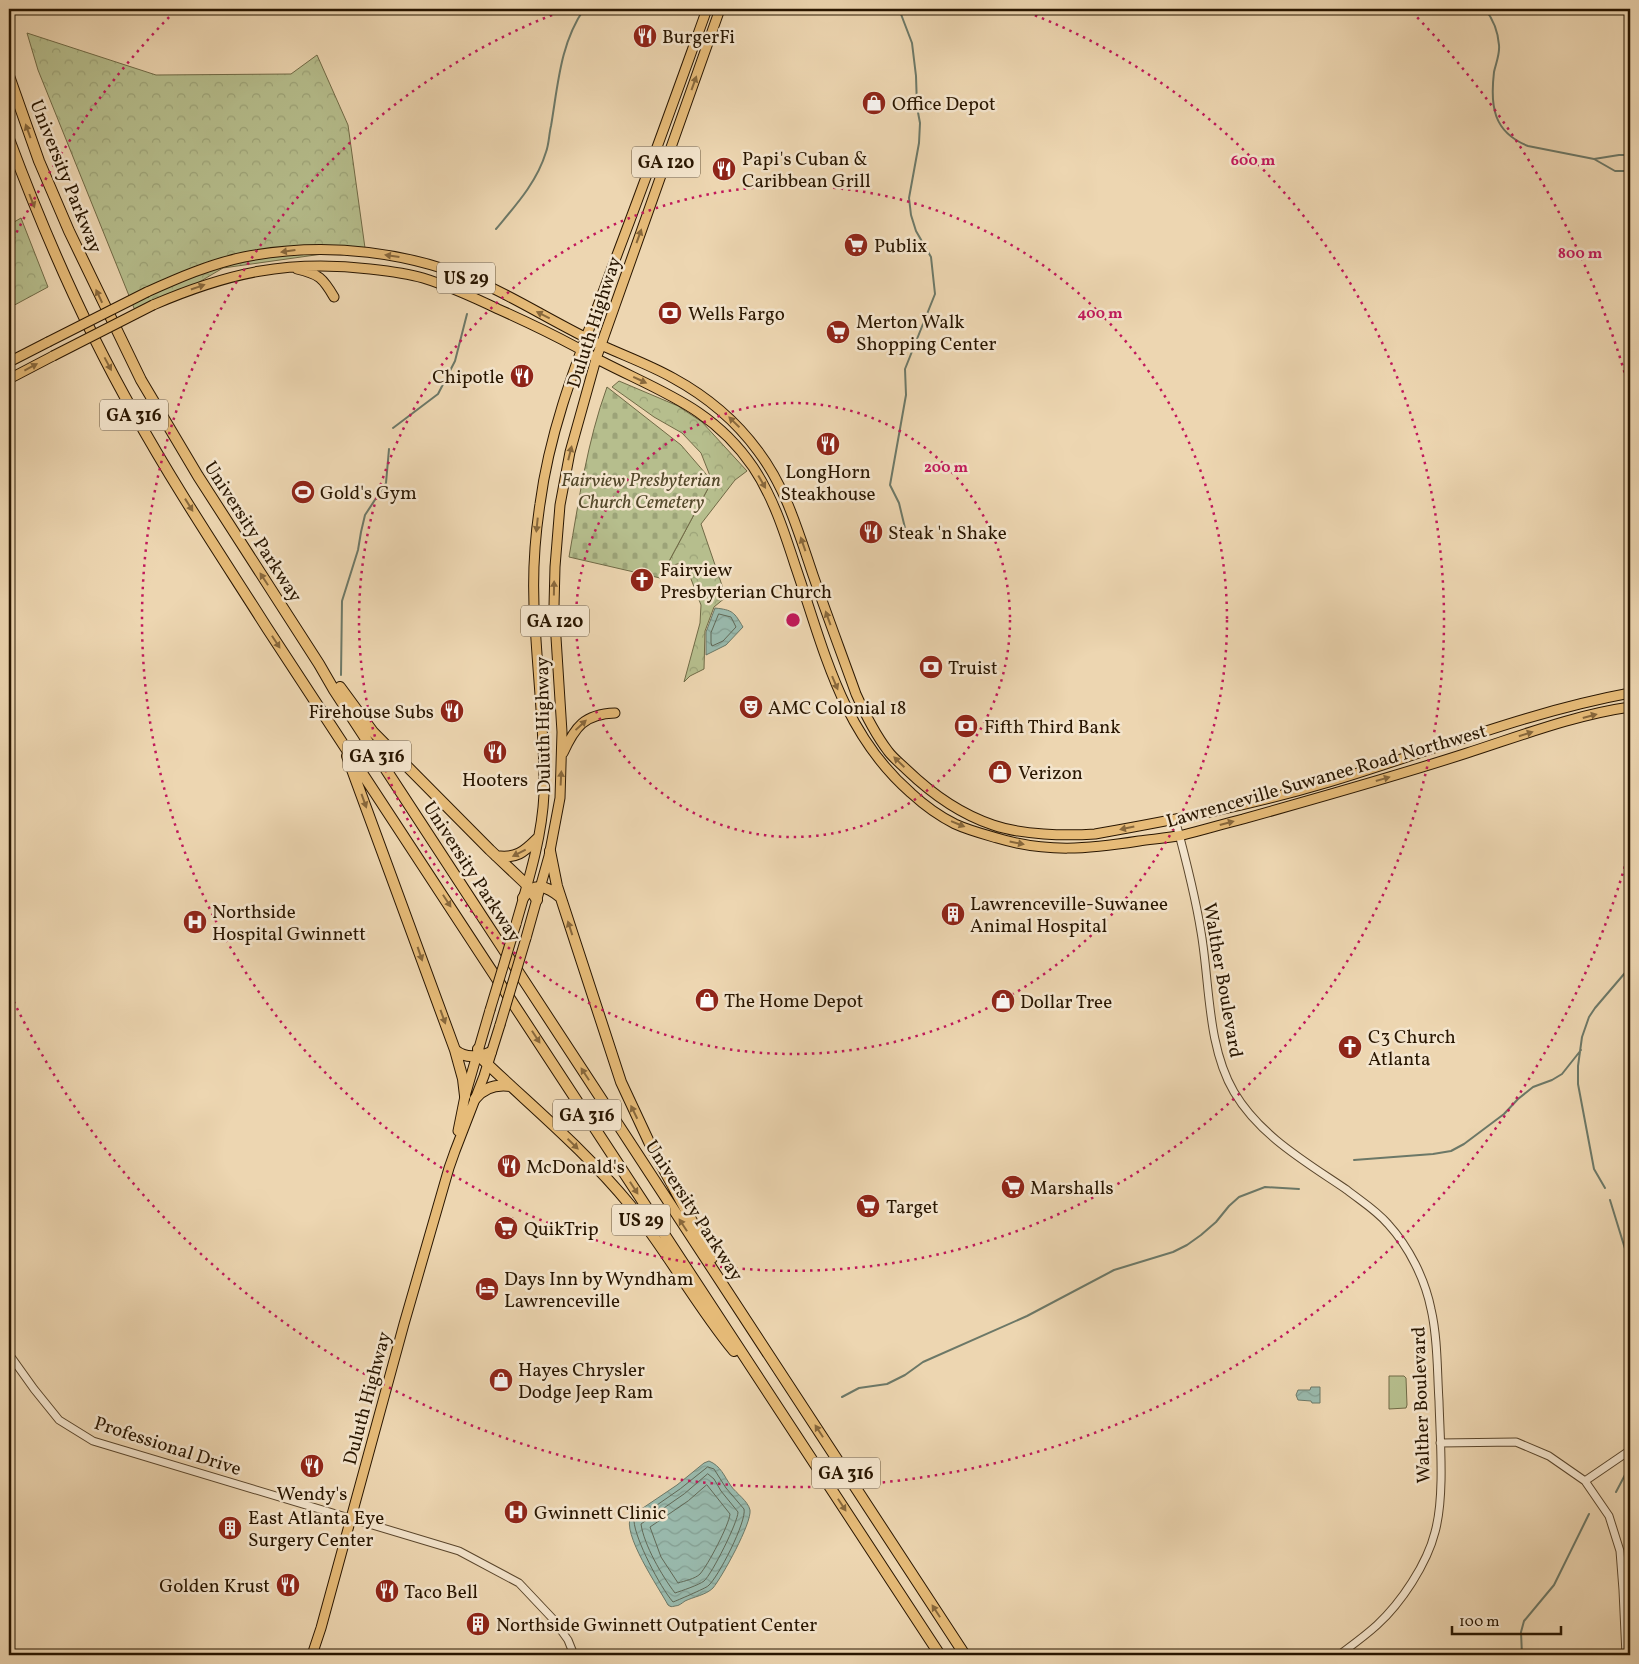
<svg xmlns="http://www.w3.org/2000/svg" width="1639" height="1664" viewBox="0 0 1639 1664" font-family="Vollkorn,serif">
<style>
.grass{fill:#b6be8d;stroke:#706a46}
.forest{fill:url(#forest-crowns);stroke:#706a46}
.cemetery{fill:url(#cemetery-stones);stroke:#706a46}
.water{fill:url(#water-waves);stroke:#6c7867}
.lines{fill:none;stroke-linecap:round;stroke-linejoin:round}
.shore{stroke:#616856;stroke-width:1}
.stream{stroke:#6c7867;stroke-width:2}
.minor-casing{stroke:#5a462c;stroke-width:9}
.major-casing{stroke:#291600;stroke-width:11}
.highway-casing{stroke:#291600;stroke-width:12}
.minor{stroke:#f3e4cc;stroke-width:7}
.major{stroke:#e6bb78;stroke-width:9}
.highway{stroke:#e6bb78;stroke-width:10}
.major-bridge-casing{stroke:#291600;stroke-width:11;stroke-linecap:butt}
.major-bridge{stroke:#e6bb78;stroke-width:9}
.oneway{fill:#88683c}
.ring{fill:none;stroke:#c2185b;stroke-width:2.5;stroke-dasharray:2.5 5}
.labels{text-anchor:middle;stroke-width:5;stroke-linejoin:round;paint-order:stroke}
.shield{fill:#f3e4cc;stroke:#66543d;stroke-width:1}
.shield-label{font-size:18px;font-weight:bold;fill:#291600}
.poi-label{font-size:19px;fill:#291600;stroke:#f3e4cc;text-anchor:start}
.street-label{font-size:19px;fill:#291600;stroke:#f3e4cc}
.park-label{font-size:19px;font-style:italic;fill:#53482a;stroke:#f3e4cc}
.centre{fill:#c2185b;stroke:#f3e4cc;stroke-width:2.5}
.ring-label{font-size:15px;text-anchor:middle;font-weight:bold;fill:#c2185b;stroke:#f3e4cc;stroke-width:5;stroke-linejoin:round;paint-order:stroke}
</style>
<defs>
<pattern id="forest-crowns" width="20" height="18" patternUnits="userSpaceOnUse" patternTransform="scale(1.25)"><rect width="20" height="18" fill="#b6be8d"/><path d="M2 6a3 3 0 1 1 6 0M12 15a3 3 0 1 1 6 0" fill="none" stroke="#9ca378"/></pattern>
<pattern id="cemetery-stones" width="16" height="16" patternUnits="userSpaceOnUse" patternTransform="scale(1.25)"><rect width="16" height="16" fill="#b6be8d"/><path d="M2 7V4a2 2 0 0 1 4 0v3zM10 15v-3a2 2 0 0 1 4 0v3z" fill="#9ca378"/></pattern>
<pattern id="water-waves" width="16" height="10" patternUnits="userSpaceOnUse" patternTransform="scale(1.25)"><rect width="16" height="10" fill="#99b9ac"/><path d="M0 5q4-4 8 0t8 0" fill="none" stroke="#849e92"/></pattern>
</defs>
<rect width="100%" height="100%" fill="#edd6b1"/>
<filter id="stains"><feTurbulence type="fractalNoise" baseFrequency=".004" numOctaves="4"/><feColorMatrix values="0 0 0 0 .2 0 0 0 0 .09 0 0 0 0 .02 0 0 0 .5 -.17"/></filter>
<radialGradient id="worn" r=".72"><stop offset=".6" stop-color="#630" stop-opacity="0"/><stop offset="1" stop-color="#630" stop-opacity=".3"/></radialGradient>
<path class="grass" d="M1389,1376H1404L1406,1378L1407,1405L1406,1408L1389,1409Z"/>
<path class="forest" d="M27,33L156,75L291,74L317,55L348,125L365,248L223,268L138,318L38,70Z
M21,218L48,287L9,308V225Z
M619,381L678,406L702,422L747,471L735,480L701,524L726,597L714,607L705,631L704,669L690,676L684,682L700,623L701,605L686,566L681,563L666,567L712,481L701,453L682,433L654,417L612,387Z"/>
<path class="cemetery" d="M607,387L681,445L712,481L660,578L569,557C579,500 587,442 607,387Z"/>
<path class="water" d="M715,608C733,610 734,612 743,627L726,645L706,655V632Z
M1311,1387H1320V1403H1312L1311,1401L1298,1400L1296,1395L1298,1390H1310Z
M709,1461C721,1466 724,1476 731,1486C736,1493 748,1501 750,1510C752,1523 722,1577 713,1588C706,1595 693,1597 685,1601C682,1603 679,1606 675,1606C671,1607 671,1607 668,1605C659,1588 621,1533 631,1516L677,1485L704,1463Z"/>
<g class="lines">
<path class="shore" d="M719,614L731,617L736,627L723,641L712,646L711,643V633Z
M708,1467L714,1469L726,1488L744,1509C747,1521 718,1578 708,1586C706,1588 676,1601 673,1602C660,1587 635,1539 634,1521L680,1489Z
M708,1474L714,1479L721,1491L738,1512C738,1522 712,1574 704,1581C699,1585 681,1591 675,1593C662,1576 644,1545 641,1524L684,1494Z
M707,1485L730,1514C729,1525 708,1565 700,1574C695,1579 684,1581 678,1583L661,1557L650,1527L688,1501Z"/>
<path class="stream" d="M899,9L912,43L916,76L917,107L920,123L919,143L909,198L911,215L916,231L931,257L935,294L905,369L906,395L890,485L899,503L905,528
M1485,9C1493,19 1498,32 1499,45C1500,54 1496,63 1494,72C1490,106 1493,132 1528,146L1594,159L1615,171H1630
M1492,9C1504,15 1514,13 1526,9
M1594,159L1619,155H1630
M496,229C516,205 537,182 546,152C549,144 549,134 551,126C558,85 560,44 584,9
M393,428L438,394L455,361L467,314
M341,675L342,601L358,550L361,532L365,515L386,483L389,449
M1354,1160L1433,1154L1451,1151L1464,1144L1504,1114L1518,1099L1533,1087L1552,1080L1562,1074L1581,1050
M1605,1188L1594,1169L1578,1084V1066L1582,1037L1589,1017L1595,1008L1630,967
M1610,1200L1630,1265
M842,1397L859,1388L887,1384L905,1375L923,1362L1027,1316L1114,1270L1173,1252L1187,1245L1201,1235L1216,1222L1229,1206L1239,1197L1265,1187L1299,1189
M1616,1492L1626,1473L1630,1468
M1522,1655L1521,1632L1524,1621L1554,1585L1589,1514"/>
<g class="minor-casing">
<path id="minor" d="M1175,819C1185,856 1195,894 1201,932C1210,984 1207,1046 1234,1092C1260,1136 1306,1162 1347,1190C1361,1201 1376,1210 1388,1224C1409,1247 1425,1279 1431,1309C1438,1339 1437,1371 1439,1401C1440,1439 1445,1496 1435,1532C1427,1564 1401,1603 1377,1625C1365,1636 1351,1646 1339,1655
M9,1354L34,1389L59,1420L93,1441L459,1551L519,1583L553,1619L568,1640L574,1655
M1440,1443L1516,1442L1549,1456L1585,1481L1609,1516L1620,1551L1623,1590L1626,1655
M1585,1481L1626,1453L1630,1451"/>
</g>
<g class="major-casing">
<path id="major" d="M297,269C319,274 323,278 334,297
M147,292C178,278 210,264 244,257C326,241 412,251 488,286C526,304 562,327 601,345C625,356 650,365 673,378C706,396 736,421 758,451C786,488 798,531 813,575C827,615 842,655 856,694C865,714 875,734 888,751C893,758 901,764 907,770C932,794 960,814 993,825C1022,835 1065,836 1095,834C1174,820 1252,805 1329,782C1429,752 1527,712 1630,693
M153,305C227,273 289,259 370,269C388,271 406,273 423,278C449,286 473,297 498,309C525,321 552,334 578,348C586,352 593,357 601,361C661,392 713,408 753,467C773,497 784,531 795,565C824,649 841,732 911,793C924,805 939,816 955,824C968,830 983,834 997,838C1047,853 1088,849 1139,841C1153,839 1168,838 1183,835C1203,830 1223,824 1243,819C1318,798 1393,777 1467,753C1520,736 1574,715 1630,707
M9,362L48,342
M9,379L53,356
M563,753C575,727 584,714 615,713
M516,924C528,882 542,838 544,794C545,736 538,680 535,623C532,583 534,543 540,504C551,420 583,347 612,268C645,182 676,95 707,9
M526,938L549,856L560,798L562,732L554,606L555,567L560,505L570,452L596,359L720,9
M458,1131L465,1096L490,1010
M312,1655L321,1628L404,1324L449,1168L455,1151L484,1076L500,1025"/>
</g>
<g class="highway-casing">
<path id="highway" d="M9,76L39,161L69,231L141,380L198,476L319,664L334,690L379,759L965,1655
M9,139C44,233 84,325 134,413C175,487 222,557 267,628L940,1655
M340,687L373,732L490,850L527,885L537,900
M347,756L455,1050L463,1079L465,1096
M550,851L557,886L621,1082L649,1142L712,1258
M496,856C516,859 524,852 537,839
M523,898C534,881 547,886 560,897
M478,1049L481,1058C531,1106 586,1151 630,1205C668,1252 696,1305 734,1351
M455,1050C465,1059 480,1057 491,1052
M475,1099C484,1087 497,1084 511,1086"/>
</g>
<use href="#minor" class="minor"/>
<use href="#major" class="major"/>
<use href="#highway" class="highway"/>
<g class="major-bridge-casing">
<path id="major-bridge" d="M48,342L147,292
M53,356L153,305
M490,1010L516,924
M500,1025L526,938"/>
</g>
<use href="#major-bridge" class="major-bridge"/>
</g>
<defs><path id="oneway-solid" d="M-6-.8H1V-3.2L6.5 0L1 3.2V.8H-6Z" transform="scale(1.25)"/></defs>
<g class="oneway">
<use href="#oneway-solid" transform="translate(694 83) rotate(-70)"/>
<use href="#oneway-solid" transform="translate(28 131) rotate(-110)"/>
<use href="#oneway-solid" transform="translate(32 201) rotate(69)"/>
<use href="#oneway-solid" transform="translate(639 236) rotate(-70)"/>
<use href="#oneway-solid" transform="translate(288 251) rotate(172)"/>
<use href="#oneway-solid" transform="translate(392 256) rotate(-172)"/>
<use href="#oneway-solid" transform="translate(198 287) rotate(-19)"/>
<use href="#oneway-solid" transform="translate(99 296) rotate(-115)"/>
<use href="#oneway-solid" transform="translate(543 315) rotate(-153)"/>
<use href="#oneway-solid" transform="translate(108 364) rotate(62)"/>
<use href="#oneway-solid" transform="translate(31 367) rotate(-28)"/>
<use href="#oneway-solid" transform="translate(640 380) rotate(25)"/>
<use href="#oneway-solid" transform="translate(734 422) rotate(-136)"/>
<use href="#oneway-solid" transform="translate(570 453) rotate(-76)"/>
<use href="#oneway-solid" transform="translate(762 482) rotate(60)"/>
<use href="#oneway-solid" transform="translate(189 505) rotate(58)"/>
<use href="#oneway-solid" transform="translate(537 525) rotate(96)"/>
<use href="#oneway-solid" transform="translate(803 544) rotate(-109)"/>
<use href="#oneway-solid" transform="translate(264 579) rotate(-123)"/>
<use href="#oneway-solid" transform="translate(554 588) rotate(-89)"/>
<use href="#oneway-solid" transform="translate(828 618) rotate(-110)"/>
<use href="#oneway-solid" transform="translate(276 642) rotate(57)"/>
<use href="#oneway-solid" transform="translate(835 683) rotate(67)"/>
<use href="#oneway-solid" transform="translate(1590 716) rotate(-15)"/>
<use href="#oneway-solid" transform="translate(581 725) rotate(-43)"/>
<use href="#oneway-solid" transform="translate(1526 734) rotate(-17)"/>
<use href="#oneway-solid" transform="translate(899 762) rotate(-136)"/>
<use href="#oneway-solid" transform="translate(561 778) rotate(-87)"/>
<use href="#oneway-solid" transform="translate(1383 779) rotate(-16)"/>
<use href="#oneway-solid" transform="translate(364 801) rotate(70)"/>
<use href="#oneway-solid" transform="translate(1227 823) rotate(-15)"/>
<use href="#oneway-solid" transform="translate(958 824) rotate(22)"/>
<use href="#oneway-solid" transform="translate(1127 828) rotate(168)"/>
<use href="#oneway-solid" transform="translate(1017 843) rotate(11)"/>
<use href="#oneway-solid" transform="translate(519 853) rotate(153)"/>
<use href="#oneway-solid" transform="translate(447 901) rotate(57)"/>
<use href="#oneway-solid" transform="translate(570 928) rotate(-108)"/>
<use href="#oneway-solid" transform="translate(420 954) rotate(71)"/>
<use href="#oneway-solid" transform="translate(443 1017) rotate(70)"/>
<use href="#oneway-solid" transform="translate(536 1037) rotate(57)"/>
<use href="#oneway-solid" transform="translate(585 1074) rotate(-123)"/>
<use href="#oneway-solid" transform="translate(634 1112) rotate(-116)"/>
<use href="#oneway-solid" transform="translate(573 1144) rotate(44)"/>
<use href="#oneway-solid" transform="translate(634 1188) rotate(57)"/>
<use href="#oneway-solid" transform="translate(683 1225) rotate(-123)"/>
<use href="#oneway-solid" transform="translate(819 1431) rotate(-123)"/>
<use href="#oneway-solid" transform="translate(842 1505) rotate(57)"/>
<use href="#oneway-solid" transform="translate(936 1611) rotate(-123)"/>
</g>
<g class="ring">
<circle cx="793" cy="620" r="217"/>
<circle cx="793" cy="620" r="434"/>
<path d="M1021 10A651 651 0 1 1 565 10"/>
<path d="M1629 852A868 868 0 0 1 10 994M10 246A868 868 0 0 1 174 12M1412 12A868 868 0 0 1 1629 388"/>
</g>
<defs>
<g id="restaurant-disc" transform="scale(1.25)"><circle r="9.5" fill="#8f2418" stroke="#f3e4cc"/><path d="M-5-6h1v4h1v-4h1v4h1v-4h1v5L-1.5 .5V6h-2V.5L-5-1ZM5-6V6H3V1.5H1.5Q1.5-4 5-6Z" fill="#fff"/></g>
<g id="shop-disc" transform="scale(1.25)"><circle r="9.5" fill="#8f2418" stroke="#f3e4cc"/><path d="M-5-2.5h2.3a2.7 3.5 0 0 1 5.4 0H5L5.5 6h-11ZM-1.5-2.5h3a1.5 2.3 0 0 0-3 0Z" fill="#fff"/></g>
<g id="supermarket-disc" transform="scale(1.25)"><circle r="9.5" fill="#8f2418" stroke="#f3e4cc"/><path d="M-6-5.5h2.5l.6 2H6L4.5 2H-2.5L-4.4-4H-6ZM-1.5 3.2a1.3 1.3 0 1 0 .1 0ZM3 3.2a1.3 1.3 0 1 0 .1 0Z" fill="#fff"/></g>
<g id="bank-disc" transform="scale(1.25)"><circle r="9.5" fill="#8f2418" stroke="#f3e4cc"/><path d="M-6-4H6V4H-6ZM0-2.3a2.3 2.3 0 1 0 0 4.6a2.3 2.3 0 1 0 0-4.6Z" fill="#fff"/></g>
<g id="stadium-disc" transform="scale(1.25)"><circle r="9.5" fill="#8f2418" stroke="#f3e4cc"/><path d="M0-5a6.5 5 0 1 0 0 10a6.5 5 0 1 0 0-10ZM-3.5-1.8h7v3.6h-7Z" fill="#fff"/></g>
<g id="church-disc" transform="scale(1.25)"><circle r="9.5" fill="#8f2418" stroke="#f3e4cc"/><path d="M-1.2-6h2.4v3.5h3.3v2.4h-3.3V6h-2.4V-.1h-3.3v-2.4h3.3Z" fill="#fff"/></g>
<g id="theatre-disc" transform="scale(1.25)"><circle r="9.5" fill="#8f2418" stroke="#f3e4cc"/><path d="M-5-5.5Q0-4 5-5.5V0Q5 5 0 6Q-5 5-5 0ZM-3.3-2.5H-1v1.5H-3.3ZM1-2.5H3.3v1.5H1ZM-2.8 1Q0 5.5 2.8 1Z" fill="#fff"/></g>
<g id="building-disc" transform="scale(1.25)"><circle r="9.5" fill="#8f2418" stroke="#f3e4cc"/><path d="M-4-6H4V6H1V3H-1V6H-4ZM-2.5-4.3h1.7v1.8h-1.7ZM.8-4.3h1.7v1.8H.8ZM-2.5-1h1.7V.8h-1.7ZM.8-1h1.7V.8H.8Z" fill="#fff"/></g>
<g id="hospital-disc" transform="scale(1.25)"><circle r="9.5" fill="#8f2418" stroke="#f3e4cc"/><path d="M-5-5h3v3.5h4V-5h3V5h-3V1.5h-4V5h-3Z" fill="#fff"/></g>
<g id="hotel-disc" transform="scale(1.25)"><circle r="9.5" fill="#8f2418" stroke="#f3e4cc"/><path d="M-6-4.5h1.5V1H6V5H4.5V3h-9V5H-6ZM-4 0a1.8 1.8 0 1 1 3.6 0ZM.5 0V-2.5h3Q6-2.5 6 0Z" fill="#fff"/></g>
</defs>
<g fill-rule="evenodd">
<use href="#restaurant-disc" x="645" y="36"/>
<use href="#shop-disc" x="874" y="103"/>
<use href="#restaurant-disc" x="724" y="169"/>
<use href="#supermarket-disc" x="856" y="245"/>
<use href="#bank-disc" x="670" y="313"/>
<use href="#supermarket-disc" x="838" y="332"/>
<use href="#restaurant-disc" x="522" y="376"/>
<use href="#restaurant-disc" x="828" y="444"/>
<use href="#stadium-disc" x="303" y="492"/>
<use href="#restaurant-disc" x="871" y="532"/>
<use href="#church-disc" x="642" y="580"/>
<use href="#bank-disc" x="931" y="667"/>
<use href="#theatre-disc" x="751" y="707"/>
<use href="#restaurant-disc" x="452" y="711"/>
<use href="#bank-disc" x="966" y="726"/>
<use href="#restaurant-disc" x="495" y="752"/>
<use href="#shop-disc" x="1000" y="772"/>
<use href="#building-disc" x="953" y="914"/>
<use href="#hospital-disc" x="195" y="922"/>
<use href="#shop-disc" x="707" y="1000"/>
<use href="#shop-disc" x="1003" y="1001"/>
<use href="#church-disc" x="1350" y="1047"/>
<use href="#restaurant-disc" x="509" y="1166"/>
<use href="#supermarket-disc" x="1013" y="1187"/>
<use href="#supermarket-disc" x="868" y="1206"/>
<use href="#supermarket-disc" x="506" y="1228"/>
<use href="#hotel-disc" x="487" y="1289"/>
<use href="#shop-disc" x="501" y="1380"/>
<use href="#restaurant-disc" x="312" y="1466"/>
<use href="#hospital-disc" x="516" y="1512"/>
<use href="#building-disc" x="230" y="1528"/>
<use href="#restaurant-disc" x="288" y="1585"/>
<use href="#restaurant-disc" x="387" y="1591"/>
<use href="#building-disc" x="478" y="1624"/>
</g>
<g class="labels">
<g class="shield">
<rect x="632" y="146.5" width="68" height="31" rx="4"/>
<rect x="437" y="262.5" width="58" height="31" rx="4"/>
<rect x="100" y="399.5" width="68" height="31" rx="4"/>
<rect x="521" y="605.5" width="68" height="31" rx="4"/>
<rect x="343" y="740.5" width="68" height="31" rx="4"/>
<rect x="553" y="1099.5" width="68" height="31" rx="4"/>
<rect x="612" y="1204.5" width="58" height="31" rx="4"/>
<rect x="812" y="1457.5" width="68" height="31" rx="4"/>
</g>
<g class="shield-label">
<text x="666" y="168">GA 120</text>
<text x="466" y="284">US 29</text>
<text x="134" y="421">GA 316</text>
<text x="555" y="627">GA 120</text>
<text x="377" y="762">GA 316</text>
<text x="587" y="1121">GA 316</text>
<text x="641" y="1226">US 29</text>
<text x="846" y="1479">GA 316</text>
</g>
<g class="poi-label">
<text x="662" y="43">BurgerFi</text>
<text x="892" y="110">Office Depot</text>
<text x="742" y="165">Papi's Cuban &amp;<tspan x="742" dy="22">Caribbean Grill</tspan></text>
<text x="874" y="252">Publix</text>
<text x="688" y="320">Wells Fargo</text>
<text x="856" y="328">Merton Walk<tspan x="856" dy="22">Shopping Center</tspan></text>
<text x="504" y="383" text-anchor="end">Chipotle</text>
<text x="828" y="478" text-anchor="middle">LongHorn<tspan x="828" dy="22">Steakhouse</tspan></text>
<text x="320" y="499">Gold's Gym</text>
<text x="888" y="539">Steak 'n Shake</text>
<text x="660" y="576">Fairview<tspan x="660" dy="22">Presbyterian Church</tspan></text>
<text x="948" y="674">Truist</text>
<text x="768" y="714">AMC Colonial 18</text>
<text x="434" y="718" text-anchor="end">Firehouse Subs</text>
<text x="984" y="733">Fifth Third Bank</text>
<text x="1018" y="779">Verizon</text>
<text x="495" y="786" text-anchor="middle">Hooters</text>
<text x="970" y="910">Lawrenceville-Suwanee<tspan x="970" dy="22">Animal Hospital</tspan></text>
<text x="212" y="918">Northside<tspan x="212" dy="22">Hospital Gwinnett</tspan></text>
<text x="724" y="1007">The Home Depot</text>
<text x="1020" y="1008">Dollar Tree</text>
<text x="1368" y="1043">C3 Church<tspan x="1368" dy="22">Atlanta</tspan></text>
<text x="526" y="1173">McDonald's</text>
<text x="1030" y="1194">Marshalls</text>
<text x="886" y="1213">Target</text>
<text x="524" y="1235">QuikTrip</text>
<text x="504" y="1285">Days Inn by Wyndham<tspan x="504" dy="22">Lawrenceville</tspan></text>
<text x="518" y="1376">Hayes Chrysler<tspan x="518" dy="22">Dodge Jeep Ram</tspan></text>
<text x="312" y="1500" text-anchor="middle">Wendy's</text>
<text x="534" y="1519">Gwinnett Clinic</text>
<text x="248" y="1524">East Atlanta Eye<tspan x="248" dy="22">Surgery Center</tspan></text>
<text x="270" y="1592" text-anchor="end">Golden Krust</text>
<text x="404" y="1598">Taco Bell</text>
<text x="496" y="1631">Northside Gwinnett Outpatient Center</text>
</g>
<g class="street-label">
<text transform="translate(67 176) rotate(68)" y="7">University Parkway</text>
<text transform="translate(593 322) rotate(-72)" y="7">Duluth Highway</text>
<text transform="translate(254 531) rotate(57)" y="7">University Parkway</text>
<text transform="translate(542 725) rotate(-91)" y="7">Duluth Highway</text>
<text transform="translate(1326 775) rotate(-16)" y="7">Lawrenceville Suwanee Road Northwest</text>
<text transform="translate(473 871) rotate(57)" y="7">University Parkway</text>
<text transform="translate(1224 980) rotate(80)" y="7">Walther Boulevard</text>
<text transform="translate(695 1210) rotate(57)" y="7">University Parkway</text>
<text transform="translate(366 1398) rotate(-75)" y="7">Duluth Highway</text>
<text transform="translate(1420 1405) rotate(-92)" y="7">Walther Boulevard</text>
<text transform="translate(168 1445) rotate(18)" y="7">Professional Drive</text>
</g>
<g class="park-label">
<text x="641" y="486">Fairview Presbyterian<tspan x="641" dy="22">Church Cemetery</tspan></text>
</g>
</g>
<circle cx="793" cy="620" r="8" class="centre"/>
<g class="ring-label">
<text x="1253" y="165">600 m</text>
<text x="1580" y="258">800 m</text>
<text x="1100" y="318">400 m</text>
<text x="946" y="472">200 m</text>
</g>
<rect width="1639" height="1664" fill="none" stroke="#edd6b1" stroke-width="30"/>
<rect x="10" y="10" width="1619" height="1644" fill="none" stroke="#291600" stroke-width="2.5"/>
<rect x="15" y="15" width="1609" height="1634" fill="none" stroke="#291600"/>
<path d="M1452 1626v8h109v-8" fill="none" stroke="#291600" stroke-width="2.5"/>
<text x="1459" y="1626" font-size="15" fill="#291600" stroke="#f3e4cc" stroke-width="4" paint-order="stroke">100 m</text>
<rect width="100%" height="100%" filter="url(#stains)"/>
<rect width="100%" height="100%" fill="url(#worn)"/>
</svg>
